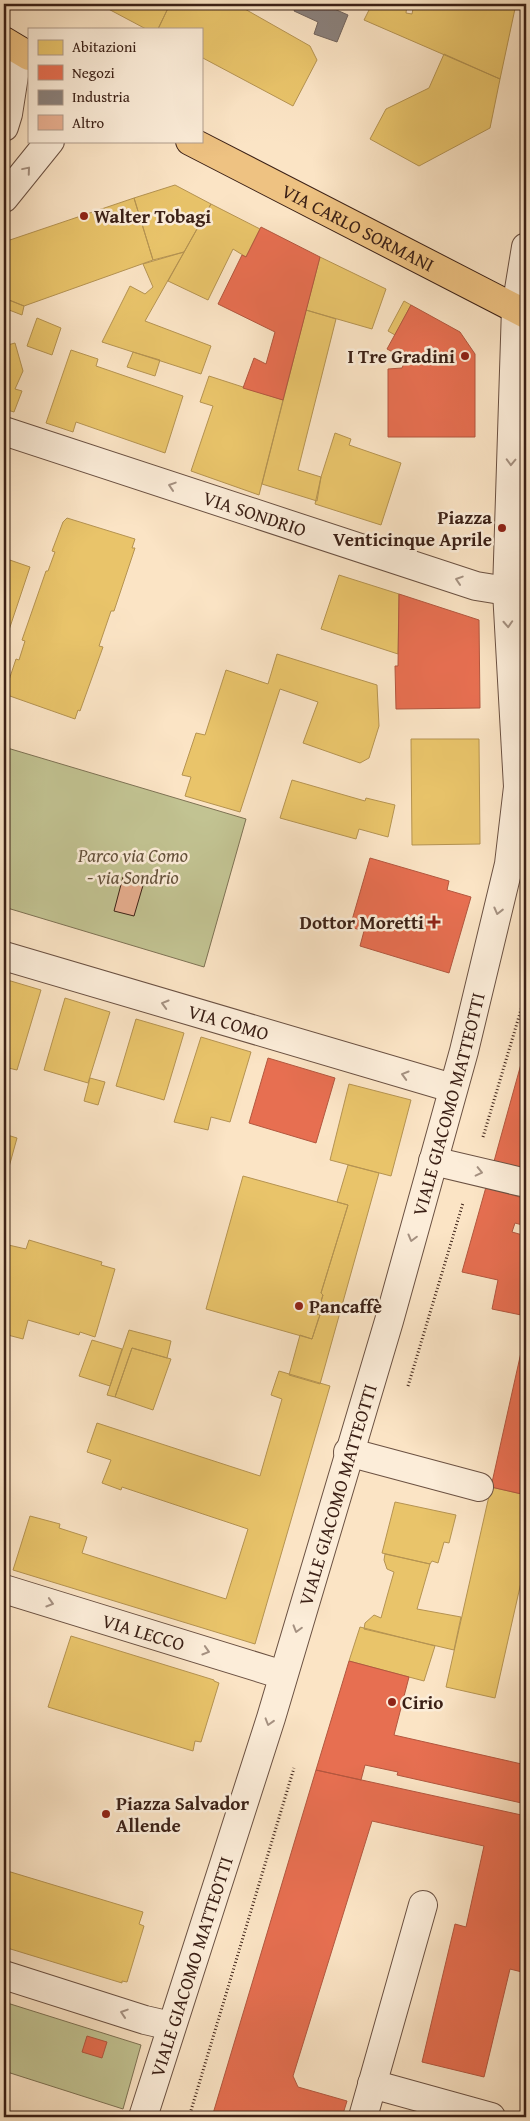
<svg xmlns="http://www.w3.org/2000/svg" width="530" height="2121" viewBox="0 0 530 2121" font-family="'Gentium Book Plus',serif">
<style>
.green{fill:#c2c392;stroke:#7e7254}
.homes{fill:#e9c46a;stroke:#b59351}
.shops{fill:#e76f51;stroke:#b3573f}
.industry{fill:#8a817c;stroke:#72645d}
.building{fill:#e8af90;stroke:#3b2016}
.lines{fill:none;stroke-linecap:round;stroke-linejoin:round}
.minor-casing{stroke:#6b5142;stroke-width:30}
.major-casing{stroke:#3b2016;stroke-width:30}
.path{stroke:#3b2016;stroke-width:3;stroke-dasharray:1 2.5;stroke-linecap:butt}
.minor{stroke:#fcedd9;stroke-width:28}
.major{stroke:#eec282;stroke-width:28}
.oneway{stroke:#a59181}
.poi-dot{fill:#8f2418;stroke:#fcedd9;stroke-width:2}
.labels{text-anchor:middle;stroke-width:5;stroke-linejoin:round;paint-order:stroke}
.poi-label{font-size:19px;font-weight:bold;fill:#3b2016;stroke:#fcedd9;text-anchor:start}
.street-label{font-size:19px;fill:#3b2016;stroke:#fcedd9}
.park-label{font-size:19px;font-style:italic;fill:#64513b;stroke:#fcedd9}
</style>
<rect width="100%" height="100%" fill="#fbe4c5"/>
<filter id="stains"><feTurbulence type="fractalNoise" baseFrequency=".004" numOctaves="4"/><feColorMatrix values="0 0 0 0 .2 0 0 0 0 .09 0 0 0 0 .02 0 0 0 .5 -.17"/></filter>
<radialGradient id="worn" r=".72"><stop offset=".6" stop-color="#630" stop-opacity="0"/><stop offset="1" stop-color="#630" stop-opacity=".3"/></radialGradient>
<path class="green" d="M4,747L246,819L204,967L4,907Z
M4,2002L141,2045L123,2109L4,2071Z"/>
<path class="homes" d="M99,4H170L158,29H146Z
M170,4H236L310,46L317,60L293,106L201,57V29H158Z
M372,4H407L406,13L412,14L414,4H516L500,79L364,20Z
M444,54L500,79L490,128L419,166L370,139L386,109L429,88Z
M175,185L211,204L184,252L153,260L134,198Z
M134,198L153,260L24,306L4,298V242Z
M211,204L260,229L246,257L233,249L208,300L168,281Z
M184,252L145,321L211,346L201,374L102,342L130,286L145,294L153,287L143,264Z
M320,257L386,289L372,329L306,310Z
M4,298L24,306L22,315L4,308Z
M404,301L411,305L395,335L388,331Z
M306,310L336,319L298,470L321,477L317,501L262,484Z
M37,318L61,328L52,355L27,346Z
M15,343L23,371L15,389L22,391L14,412L4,409V346Z
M71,350L98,359L96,366L183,396L165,453L76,422L73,432L46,423Z
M133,352L160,360L155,376L127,367Z
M209,376L283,400L259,495L191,471L213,406L200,402Z
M335,433L351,439L349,445L401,463L381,525L315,504L321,477Z
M67,518L135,539L132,548H135L114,611H111L99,646L103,647L80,711L78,710L75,719L7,695L8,690L6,689L16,659L19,660L25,641L22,640L46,571H48L55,552L52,551L63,522Z
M4,558L30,567L4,645Z
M339,575L399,594L398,654L321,629Z
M277,654L377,685L379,726L369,758L360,763L303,743L318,702L280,689L240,812L185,796L191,777L182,775L196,733L205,735L226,670L268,684Z
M411,739H479L480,844L412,845Z
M292,780L365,801L366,798L395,805L388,837L359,829L356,839L280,818Z
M4,979L41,990L17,1070L4,1067Z
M65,998L110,1012L88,1083L44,1070Z
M136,1019L184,1033L164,1100L116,1086Z
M201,1037L251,1052L230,1122L211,1117L208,1130L174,1122Z
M90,1078L105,1082L98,1105L84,1101Z
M349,1084L411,1100L391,1176L330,1160Z
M4,1134L17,1138L9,1167L4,1166Z
M348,1165L379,1173L320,1384L289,1375L300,1335L312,1339L318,1320L320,1315L317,1314L323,1295L321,1293L348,1205L337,1202Z
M243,1176L348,1205L321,1293L323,1295L317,1314L320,1315L312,1339L206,1309Z
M29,1240L102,1262L101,1265L115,1269L95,1337L80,1332L79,1335L28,1320L23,1339L4,1334V1244L26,1249Z
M129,1330L171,1341L167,1358L132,1348L115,1397L107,1395Z
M92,1340L122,1349L110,1386L79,1376Z
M132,1348L171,1359L153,1410L115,1397Z
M279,1371L330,1386L255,1644L13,1570L30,1516L60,1524L59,1528L87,1537L82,1553L226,1599L248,1529L122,1487L121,1490L102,1483L111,1460L87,1452L97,1423L260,1476L282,1399L271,1395Z
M491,1487L526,1495V1560L495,1698L446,1687Z
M395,1502L456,1515L449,1543L444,1542L438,1563L432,1561L430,1564L382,1553Z
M385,1554L430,1564L417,1609L461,1617L454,1650L364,1629L365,1623L374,1615L381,1618L388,1593L394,1572L387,1569L384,1560Z
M360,1627L435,1646L424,1681L349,1661Z
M71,1636L214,1680V1681L219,1683L201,1742L195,1741L193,1751L48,1707Z
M4,1870L143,1912L139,1924L144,1926L127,1982L122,1981V1983L4,1947Z"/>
<path class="shops" d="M261,227L320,257L283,400L243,388L254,358L266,364L275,332L218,304L242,255L246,257Z
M411,305L460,332L475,354V437H388V369L402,368L406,359L387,349Z
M399,594L479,620L480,708L396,709L395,666H398Z
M370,858L449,881L447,890L471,897L449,973L360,946L364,931L350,927Z
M526,1046V1173L493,1165Z
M268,1058L335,1078L316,1143L249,1123Z
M486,1187L526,1199V1226L515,1223L512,1232L526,1236V1316L492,1309L498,1280L462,1272Z
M526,1330V1495L491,1487Z
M349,1661L409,1677L394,1735L526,1765V1804L397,1775L398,1772L365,1765L361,1780L316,1770Z
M316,1770L526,1816V1973L510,1969L484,2077L422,2062L455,1924L466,1927L484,1846L372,1821L293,2076L298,2087L347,2101L342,2117H212Z
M87,2036L107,2042L102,2058L82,2052Z
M526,2080V2098L522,2097Z"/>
<path class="industry" d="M297,4H323L348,15L337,42L314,34L318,22L294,11Z"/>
<path class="building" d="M123,877L144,882L134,916L114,911Z"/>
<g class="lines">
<g class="minor-casing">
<g id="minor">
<path d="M4,127L8,114L18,50"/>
<path d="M4,198L50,141"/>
<path id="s1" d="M4,431L476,586L507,591"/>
<path id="s2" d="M4,956L452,1088"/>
<path d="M433,1161L526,1183"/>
<path d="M348,1452L479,1487"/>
<path id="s3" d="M4,1589L283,1675"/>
<path d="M4,1975L145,2020L171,2026"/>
<path d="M372,2084L491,2117"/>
<path id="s4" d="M143,2117L271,1718L389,1321L464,1051L509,864L518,787L507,591L516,308L526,247"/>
<path d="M363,2117L423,1905"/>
</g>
</g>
<g class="major-casing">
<g id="major">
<path d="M4,41L29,56"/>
<path id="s5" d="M190,141L526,314"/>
</g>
</g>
<path class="path" d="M524,960L526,952
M483,1137L526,993
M408,1386L463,1203
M189,2117L294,1768"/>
<use href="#minor" class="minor"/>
<use href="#major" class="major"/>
</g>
<defs><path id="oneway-chevron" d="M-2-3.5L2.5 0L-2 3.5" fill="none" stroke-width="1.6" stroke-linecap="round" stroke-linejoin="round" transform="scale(1.25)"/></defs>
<g class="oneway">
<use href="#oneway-chevron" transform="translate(27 170) rotate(-50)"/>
<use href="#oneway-chevron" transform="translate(511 462) rotate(92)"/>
<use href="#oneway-chevron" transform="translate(172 486) rotate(-162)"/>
<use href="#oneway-chevron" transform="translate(459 580) rotate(-162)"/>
<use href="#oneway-chevron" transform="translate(508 624) rotate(87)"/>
<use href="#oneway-chevron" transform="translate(498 911) rotate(104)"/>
<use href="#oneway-chevron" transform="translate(165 1004) rotate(-164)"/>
<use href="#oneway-chevron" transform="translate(405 1075) rotate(-164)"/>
<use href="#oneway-chevron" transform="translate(479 1172) rotate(13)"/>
<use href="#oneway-chevron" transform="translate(412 1238) rotate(105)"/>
<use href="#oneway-chevron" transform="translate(50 1603) rotate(17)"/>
<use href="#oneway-chevron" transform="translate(297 1629) rotate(106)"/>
<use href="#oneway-chevron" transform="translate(206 1651) rotate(17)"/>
<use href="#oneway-chevron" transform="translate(269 1722) rotate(107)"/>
<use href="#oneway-chevron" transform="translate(124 2013) rotate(-162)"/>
</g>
<g class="poi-dot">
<circle cx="84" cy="216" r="5"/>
<circle cx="465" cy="356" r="5"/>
<circle cx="502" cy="528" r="5"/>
<path d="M431.5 914.5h5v5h5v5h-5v5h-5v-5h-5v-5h5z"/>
<circle cx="299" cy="1306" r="5"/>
<circle cx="392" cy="1702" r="5"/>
<circle cx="106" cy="1814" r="5"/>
</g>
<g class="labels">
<g class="poi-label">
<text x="94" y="223">Walter Tobagi</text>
<text x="455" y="363" text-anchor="end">I Tre Gradini</text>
<text x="492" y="524" text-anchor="end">Piazza<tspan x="492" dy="22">Venticinque Aprile</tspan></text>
<text x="424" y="929" text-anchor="end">Dottor Moretti</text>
<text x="309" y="1313">Pancaffè</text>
<text x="402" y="1709">Cirio</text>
<text x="116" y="1810">Piazza Salvador<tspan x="116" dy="22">Allende</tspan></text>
</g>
<g class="street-label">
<text dy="7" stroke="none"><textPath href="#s5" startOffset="189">VIA CARLO SORMANI</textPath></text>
<text dy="7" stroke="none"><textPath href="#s1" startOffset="264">VIA SONDRIO</textPath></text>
<text dy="7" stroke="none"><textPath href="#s2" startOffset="234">VIA COMO</textPath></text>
<text dy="7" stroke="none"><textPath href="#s4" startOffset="1058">VIALE GIACOMO MATTEOTTI</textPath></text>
<text dy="7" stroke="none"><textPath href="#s4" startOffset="652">VIALE GIACOMO MATTEOTTI</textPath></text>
<text dy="7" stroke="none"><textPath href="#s3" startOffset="146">VIA LECCO</textPath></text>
<text dy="7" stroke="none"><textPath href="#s4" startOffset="158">VIALE GIACOMO MATTEOTTI</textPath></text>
</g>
<g class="park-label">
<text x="133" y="862">Parco via Como<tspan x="133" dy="22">- via Sondrio</tspan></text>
</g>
</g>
<rect width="530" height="2121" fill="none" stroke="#fbe4c5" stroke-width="20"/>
<rect x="5" y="5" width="520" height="2111" fill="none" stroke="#3b2016" stroke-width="2.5"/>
<rect x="10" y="10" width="510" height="2101" fill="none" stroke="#3b2016"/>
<rect x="28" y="28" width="175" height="115" fill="#fcedd9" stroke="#af9b8b"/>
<rect x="38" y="40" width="25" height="15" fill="#e9c46a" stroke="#af9b8b"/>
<text x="72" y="52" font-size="15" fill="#3b2016">Abitazioni</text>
<rect x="38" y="65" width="25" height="15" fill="#e76f51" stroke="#af9b8b"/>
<text x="72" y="78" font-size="15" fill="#3b2016">Negozi</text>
<rect x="38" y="90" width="25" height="15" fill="#8a817c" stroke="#af9b8b"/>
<text x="72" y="102" font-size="15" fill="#3b2016">Industria</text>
<rect x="38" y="115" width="25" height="15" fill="#e8af90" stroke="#af9b8b"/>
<text x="72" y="128" font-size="15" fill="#3b2016">Altro</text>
<rect width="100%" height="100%" filter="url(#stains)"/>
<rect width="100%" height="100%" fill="url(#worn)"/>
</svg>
